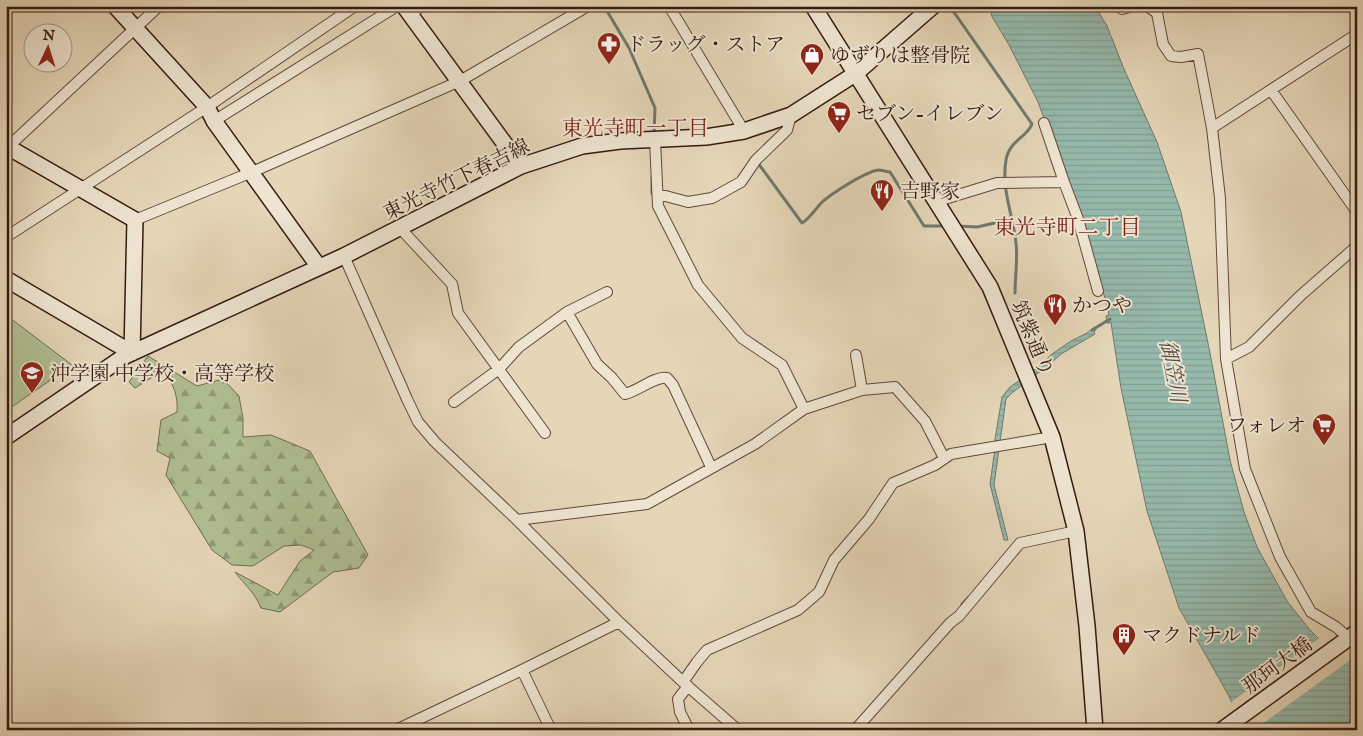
<svg xmlns="http://www.w3.org/2000/svg" width="1363" height="736" viewBox="0 0 1363 736" font-family="'IM FELL English','Noto Serif JP',serif">
<style>
.grass{fill:#afbf93;stroke:#726c51}
.forest{fill:url(#forest-firs);stroke:#726c51}
.water{fill:url(#water-rules);stroke:#6f796d}
.pier{fill:#e5d6b8}
.lines{fill:none;stroke-linecap:round;stroke-linejoin:round}
.stream{stroke:#6f796d;stroke-width:3}
.street-casing{stroke:#614939;stroke-width:12}
.secondary-casing{stroke:#351a0f;stroke-width:18}
.street{stroke:#eee4d1;stroke-width:10}
.secondary{stroke:#eee4d1;stroke-width:15}
.labels{text-anchor:middle;stroke-width:4;stroke-linejoin:round;paint-order:stroke}
.poi-label{font-size:20px;fill:#351a0f;stroke:#eee4d1;text-anchor:start}
.street-label{font-size:20px;fill:#351a0f;stroke:#eee4d1}
.neighbourhood-label{font-size:21px;fill:#7a1f14;stroke:#eee4d1}
.water-label{font-size:21px;font-style:italic;fill:#524a3e;stroke:#eee4d1}
</style>
<defs>
<pattern id="forest-firs" width="22" height="20" patternUnits="userSpaceOnUse" patternTransform="scale(1.25)"><rect width="22" height="20" fill="#afbf93"/><path d="M5 1l3.5 6h-7zM16 11l3.5 6h-7z" fill="#8f9a76"/></pattern>
<pattern id="water-rules" width="6" height="5" patternUnits="userSpaceOnUse" patternTransform="scale(1.25)"><rect width="6" height="5" fill="#96b9ac"/><path d="M0 2.5h6" fill="none" stroke="#829e93"/></pattern>
</defs>
<rect width="100%" height="100%" fill="#e5d6b8"/>
<filter id="stains"><feTurbulence type="fractalNoise" baseFrequency=".004" numOctaves="4"/><feColorMatrix values="0 0 0 0 .2 0 0 0 0 .09 0 0 0 0 .02 0 0 0 .5 -.17"/></filter>
<radialGradient id="worn" r=".72"><stop offset=".6" stop-color="#630" stop-opacity="0"/><stop offset="1" stop-color="#630" stop-opacity=".3"/></radialGradient>
<path class="grass" d="M6,315L72,365L6,411Z"/>
<path class="forest" d="M148,356L197,386L223,379L239,396L243,418V437L271,435L310,451L368,555L359,568L333,572L280,612L261,608C256,594 244,584 235,572L278,595L300,561L314,550L301,545L284,546L253,566L232,565L212,550L166,475L170,458L157,451L161,420L177,412C178,397 174,378 159,373L135,388L129,382Z"/>
<path class="water" d="M992,6H1095L1107,26L1124,69L1157,142L1181,212L1210,353L1230,460L1244,512L1257,547L1287,601L1310,630L1319,639L1357,663V730H1244L1229,696L1179,608L1147,511L1121,388L1111,323H1107L1106,316L1109,315L1099,274L1069,184L1038,102L1009,45L991,15Z
M1093,328H1095L1096,330L1094,331L1095,334L1061,354L1045,368L1013,392L1006,399L994,485L1008,540H1004L990,484L995,449V439L1002,397L1010,387L1037,368L1052,354L1071,341L1087,333Z"/>
<path class="pier" d="M1321,637L1353,658L1254,730H1242L1230,703Z"/>
<g class="lines">
<path class="stream" d="M604,6L629,48L655,108L654,134
M951,8L1032,124C1027,138 1010,139 1006,160C1001,189 1013,215 1016,243C1018,260 1015,277 1015,293
M756,164L758,163L802,223C810,218 815,210 821,203C831,194 866,171 879,170C882,170 887,172 890,172L924,226H947
M652,177V193L655,194
M958,226L977,227L1012,219
M1092,330L1110,319
M962,604L969,597"/>
<g class="street-casing">
<path id="street" d="M669,6L744,131
M1120,6L1122,9L1134,6
M1147,6L1157,13L1163,44L1171,56L1181,57L1198,54L1212,128L1220,198L1226,359L1249,347L1300,296L1357,246
M6,10L10,6
M411,14L421,6
M1271,90L1357,212
M214,121L397,6
M1044,123L1064,182
M1212,128L1357,34
M655,140L658,206L698,285L742,338L782,365L804,409L862,390
M6,151L8,147L159,6
M658,194L688,202L712,198L741,182L756,160L787,130L791,115
M935,202L997,183L1064,182L1078,219L1098,291
M135,220L252,172L460,81L588,6
M400,228L452,284L458,313L545,433
M6,237L207,107L355,6
M344,256L407,399L418,422L435,442L517,520L619,622L683,682L738,730
M567,312L597,364L612,378L625,394C638,391 655,376 667,378L673,385L711,467
M856,355L862,390L895,387L925,421L944,458
M1226,359L1245,469L1280,557L1311,612L1336,627L1357,645
M454,402L499,369L519,347L567,312L607,292
M517,520L647,504L755,444L804,409
M522,670L551,730
M683,682L697,662L707,650L798,610L819,592L834,560L869,519L893,483L935,465L951,454L1052,437
M688,686L678,699L680,712L689,730
M396,730L522,670L619,622
M855,730L950,623L959,616L1020,543L1076,531"/>
</g>
<g class="secondary-casing">
<path id="secondary" d="M115,6L207,107L214,121L319,267
M404,6L521,166
M813,6L990,287L1052,437L1076,531L1087,626L1095,730
M6,146L135,220L132,353L6,279
M6,437L125,356L344,256L521,166L582,146L620,141L706,137L744,131L791,115L855,74L933,6
M1222,730L1357,632"/>
</g>
<use href="#street" class="street"/>
<use href="#secondary" class="secondary"/>
</g>
<defs>
<g id="pharmacy-pin" transform="scale(1.25)"><path d="M0 17L-7.5 6A9.5 9.5 0 1 1 7.5 6Z" fill="#8f2418" stroke="#eee4d1"/><path d="M-2-6h4v4h4v4h-4v4h-4v-4h-4v-4h4Z" fill="#fff"/></g>
<g id="shop-pin" transform="scale(1.25)"><path d="M0 17L-7.5 6A9.5 9.5 0 1 1 7.5 6Z" fill="#8f2418" stroke="#eee4d1"/><path d="M-5-2.5h2.3a2.7 3.5 0 0 1 5.4 0H5L5.5 6h-11ZM-1.5-2.5h3a1.5 2.3 0 0 0-3 0Z" fill="#fff"/></g>
<g id="supermarket-pin" transform="scale(1.25)"><path d="M0 17L-7.5 6A9.5 9.5 0 1 1 7.5 6Z" fill="#8f2418" stroke="#eee4d1"/><path d="M-6-5.5h2.5l.6 2H6L4.5 2H-2.5L-4.4-4H-6ZM-1.5 3.2a1.3 1.3 0 1 0 .1 0ZM3 3.2a1.3 1.3 0 1 0 .1 0Z" fill="#fff"/></g>
<g id="restaurant-pin" transform="scale(1.25)"><path d="M0 17L-7.5 6A9.5 9.5 0 1 1 7.5 6Z" fill="#8f2418" stroke="#eee4d1"/><path d="M-5-6h1v4h1v-4h1v4h1v-4h1v5L-1.5 .5V6h-2V.5L-5-1ZM5-6V6H3V1.5H1.5Q1.5-4 5-6Z" fill="#fff"/></g>
<g id="school-pin" transform="scale(1.25)"><path d="M0 17L-7.5 6A9.5 9.5 0 1 1 7.5 6Z" fill="#8f2418" stroke="#eee4d1"/><path d="M0-5L7-2L0 1L-7-2ZM-4 1L0 2.5L4 1V4Q0 6-4 4Z" fill="#fff"/></g>
<g id="building-pin" transform="scale(1.25)"><path d="M0 17L-7.5 6A9.5 9.5 0 1 1 7.5 6Z" fill="#8f2418" stroke="#eee4d1"/><path d="M-4-6H4V6H1V3H-1V6H-4ZM-2.5-4.3h1.7v1.8h-1.7ZM.8-4.3h1.7v1.8H.8ZM-2.5-1h1.7V.8h-1.7ZM.8-1h1.7V.8H.8Z" fill="#fff"/></g>
</defs>
<g fill-rule="evenodd">
<use href="#pharmacy-pin" x="609" y="44"/>
<use href="#shop-pin" x="812" y="55"/>
<use href="#supermarket-pin" x="839" y="113"/>
<use href="#restaurant-pin" x="882" y="191"/>
<use href="#restaurant-pin" x="1055" y="305"/>
<use href="#school-pin" x="32" y="373"/>
<use href="#supermarket-pin" x="1324" y="425"/>
<use href="#building-pin" x="1124" y="635"/>
</g>
<g class="labels">
<g class="poi-label">
<text x="626" y="51">ドラッグ・ストア</text>
<text x="830" y="62">ゆずりは整骨院</text>
<text x="856" y="120">セブン-イレブン</text>
<text x="900" y="198">吉野家</text>
<text x="1072" y="312">かつや</text>
<text x="50" y="380">沖学園 中学校・高等学校</text>
<text x="1306" y="432" text-anchor="end">フォレオ</text>
<text x="1142" y="642">マクドナルド</text>
</g>
<g class="street-label">
<text transform="translate(456 179) rotate(-26)" y="7">東光寺竹下春吉線</text>
<text transform="translate(1033 338) rotate(67)" y="7">筑紫通り</text>
<text transform="translate(1277 665) rotate(-36)" y="7">那珂大橋</text>
</g>
<g class="neighbourhood-label">
<text x="635" y="135">東光寺町一丁目</text>
<text x="1067" y="234">東光寺町二丁目</text>
</g>
<g class="water-label">
<text transform="translate(1173 371) rotate(79)" y="7">御笠川</text>
</g>
</g>
<rect width="1363" height="736" fill="none" stroke="#e5d6b8" stroke-width="25"/>
<rect x="8" y="8" width="1348" height="721" fill="none" stroke="#351a0f" stroke-width="2.5"/>
<rect x="12" y="12" width="1338" height="711" fill="none" stroke="#351a0f"/>
<g transform="translate(48 48) rotate(4)"><circle r="24" fill="#eee4d1" stroke="#a49383"/>
<path d="M0-4L9 19L0 12L-9 19Z" fill="#8f2418"/>
<text y="-8" font-size="14" font-weight="bold" text-anchor="middle" fill="#351a0f">N</text>
</g>
<rect width="100%" height="100%" filter="url(#stains)"/>
<rect width="100%" height="100%" fill="url(#worn)"/>
</svg>
